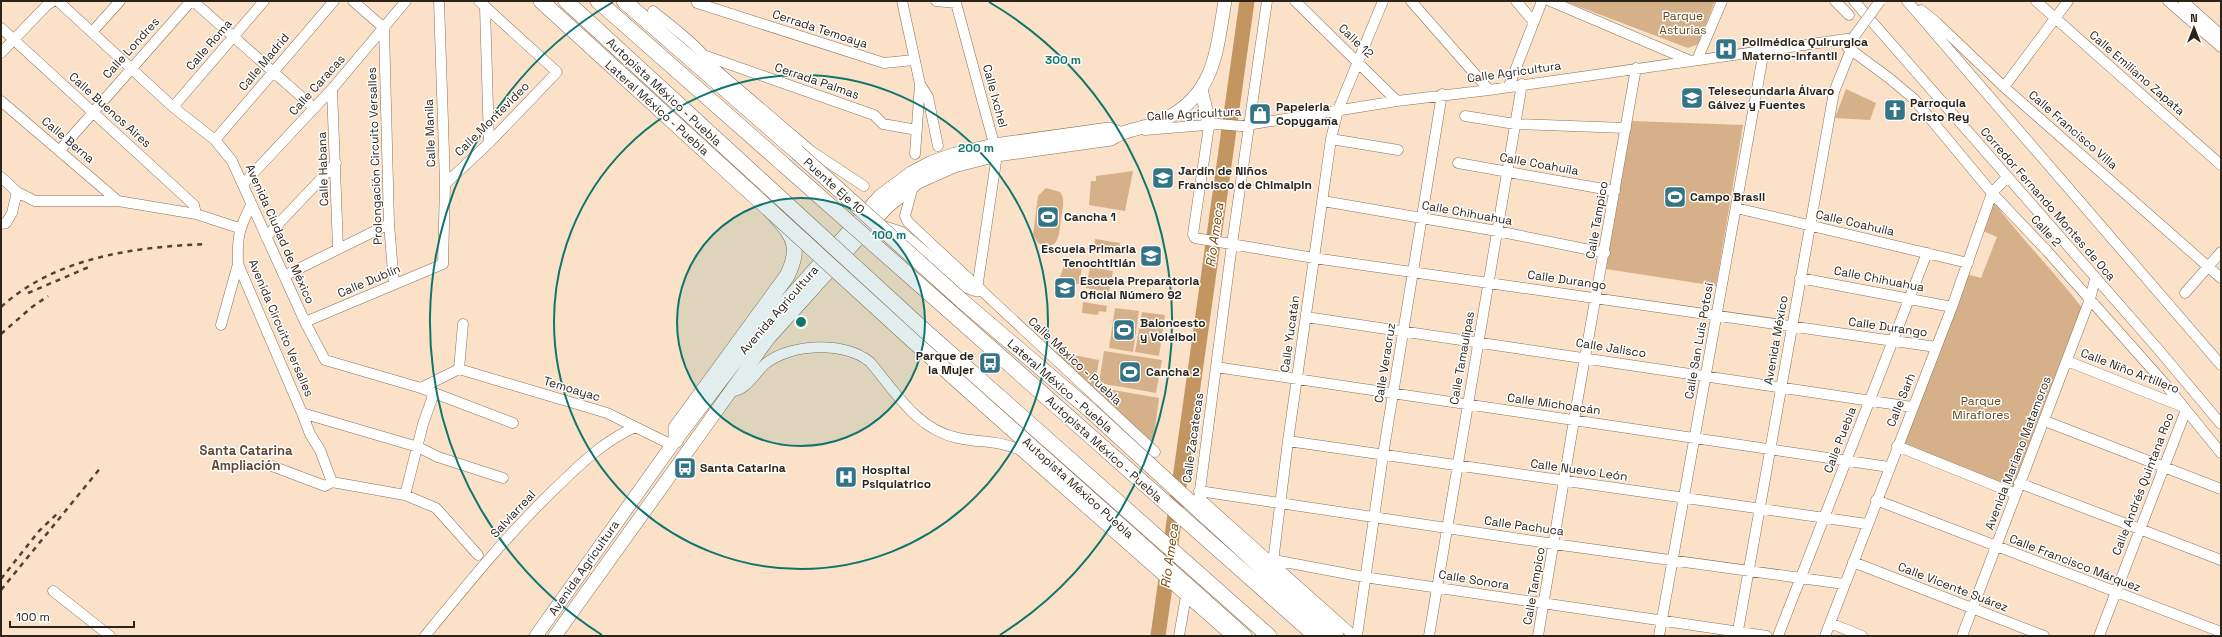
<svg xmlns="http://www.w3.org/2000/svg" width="2222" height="637" viewBox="0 0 2222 637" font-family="'Space Grotesk',sans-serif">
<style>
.green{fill:#d6b088}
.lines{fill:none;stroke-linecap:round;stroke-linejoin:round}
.river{stroke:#c29561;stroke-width:15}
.minor-casing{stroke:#89725a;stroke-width:11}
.major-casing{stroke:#89725a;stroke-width:14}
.highway-casing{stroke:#89725a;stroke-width:16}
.minor{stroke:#fff;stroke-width:10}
.major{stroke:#fff;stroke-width:13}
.highway{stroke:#fff;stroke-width:15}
.rail{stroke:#4f4337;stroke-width:2.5;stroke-dasharray:5 5;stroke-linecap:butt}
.minor-bridge-casing{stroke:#89725a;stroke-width:11;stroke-linecap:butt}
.highway-bridge-casing{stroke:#89725a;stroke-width:16;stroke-linecap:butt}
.minor-bridge{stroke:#fff;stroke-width:10}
.highway-bridge{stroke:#fff;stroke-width:15}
.ring{fill:none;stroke:#0f766e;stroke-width:2}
.labels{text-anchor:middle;stroke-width:3;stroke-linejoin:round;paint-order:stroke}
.park-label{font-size:12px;fill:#64441c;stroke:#fff}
.street-label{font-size:12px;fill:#2c2319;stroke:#fff}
.poi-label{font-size:12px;font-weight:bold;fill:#2c2319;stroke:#fff;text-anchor:start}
.water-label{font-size:13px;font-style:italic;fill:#724602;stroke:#fff}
.neighbourhood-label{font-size:13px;font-weight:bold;fill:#5e4933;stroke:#fff}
.centre{fill:#0f766e;stroke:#fff;stroke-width:2}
.ring-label{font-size:12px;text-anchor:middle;font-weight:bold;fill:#0f766e;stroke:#fff;stroke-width:3;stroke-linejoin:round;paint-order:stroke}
</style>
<rect width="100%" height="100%" fill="#fbe1c7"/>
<path class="green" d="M1564,1H1715L1698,44L1688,48Z
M1846,89L1876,103L1870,120L1835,118Z
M1632,121L1743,125L1716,286L1606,269Z
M1133,171L1125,211L1089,205L1091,181H1096V176Z
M1046,188L1060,192C1066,200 1062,210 1061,219C1059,235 1059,253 1038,243L1033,235L1038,196Z
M1993,201C2021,239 2055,272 2083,309L2015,492L1902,443L1967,274L1981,278L1997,237L1983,231Z
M1095,239L1120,243L1119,255L1094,251Z
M1065,263L1082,265L1080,284H1073L1068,280L1064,282H1058Z
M1090,267L1113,271L1109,292L1086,288Z
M1083,302L1107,306L1106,312L1099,311L1098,315L1082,313Z
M1115,308L1139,311L1133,352L1109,348Z
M1142,312L1165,315L1159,356L1135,352Z
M1053,351L1099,360L1095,384L1099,385L1098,391L1101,392L1102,388L1159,398L1153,444Z
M1104,351L1162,360L1156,393L1099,383Z"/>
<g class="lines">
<path class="river" d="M1158,636L1247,1"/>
<g class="minor-casing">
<path id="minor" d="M58,1L173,107L215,140L232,161L305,322L325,360L421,388L513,423
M193,1L314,108
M353,1L384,28L389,224L394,284
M902,1L920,84L915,154
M936,1L956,3L997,155L977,289
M1267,1L1232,244L1199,498L1354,636
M1295,1L1397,101
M1411,1L1489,90
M1516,1L1533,21
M1550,1L1691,61
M1835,1L1849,15
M1854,1L2158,349L2221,424
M1907,1L2221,365
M2036,1L2221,165
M2168,1L2221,47
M2183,1L2221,35
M697,3L884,63L914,60
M485,7L489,143
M1921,10L1937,23L2004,87L2221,278
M653,11C675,29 699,46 715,69L811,151L864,186
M1,28L194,205L196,214
M92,32L120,1
M1847,47L1889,78L1914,99L1992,193L2047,251L2165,384L2221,453
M1,53L46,6L53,1
M706,56L874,115L883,124L917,130
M1697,60L1722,1
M920,84L928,97L938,146
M1509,86L1542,1
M2004,87L2068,1
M332,89L338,248
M1,101L118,201
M173,107L264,1
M1465,116L1515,124L1626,128
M1209,126L1193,234L1195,238L1314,258L1936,347
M1145,130L1218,124L1241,126L1397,101L1489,90L1853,38
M1331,139L1398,150
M215,140L334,1
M60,150L191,1
M1458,163L1615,191
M1,177L17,192L35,201H118L196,214L239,228
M244,183L332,89L406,1
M445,184L489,143L557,72L479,1
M913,186L905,216L908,222L1155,452
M1323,201L1497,231L1605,253
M251,205C239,229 237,237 238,264L302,413L310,434L320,450L332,482
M1736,208L1968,263
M1,224L6,223L12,213L17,192
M266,237L336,163
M284,276L389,224
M1800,278L1952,307
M2185,293L2221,252
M1306,317L1912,407
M305,322L443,264L445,184L439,1
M221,325L238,264
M2067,361L2181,406
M1216,367L1889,467
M459,369L607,413L672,445
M459,369L463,324
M421,388L459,369
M730,391C745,393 755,373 765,364C791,343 845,341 870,362C895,391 917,430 958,438C981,443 998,440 1020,450L1231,636
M302,413L418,447L438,457L503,478
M2045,421L2221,489
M1288,441L1867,524
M1897,446L2016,494
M272,466L325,486L332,482L405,495L436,508L478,555
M2019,483L2221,560
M1199,491L1554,544L1844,584
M405,495L423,424L434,393
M1876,500L2221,632
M1274,560L1364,577L1767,636
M1273,562L1288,441L1331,139L1338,110L1383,1
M1853,562L2044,636
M53,591L110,636
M1830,623L1862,636
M425,636C469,582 512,529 563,481C586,459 605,441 635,427
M1179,636L1186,596
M1357,636L1383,455L1442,94
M1429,636L1522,84
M1538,636L1574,420L1636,68
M1659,636L1764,50
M1737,636L1834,92L1850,52
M1778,636L1927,253
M1825,636L1952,307L1992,193L2007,177
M1962,636L2090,299L2095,279
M2099,636L2186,410"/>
</g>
<g class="major-casing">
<path id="major" d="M1201,88C1203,101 1208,113 1209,126
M536,636L672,445L759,331L880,196L911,173L932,162L955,154L994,145L1109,129L1120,133
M555,636L768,339L887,207L918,182L954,166L997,155L1111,139C1125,129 1143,129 1159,122C1215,97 1216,54 1225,1"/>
</g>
<g class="highway-casing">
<path id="highway" d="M541,1L773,213C793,236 802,246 787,276L676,428V440
M566,1L763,182
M598,1L784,165
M624,1L797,152
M881,228L900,234L957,282L977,289
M961,300L1091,411L1336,636
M947,309L1316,636
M924,330L1269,636
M912,340L1244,636"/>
</g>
<use href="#minor" class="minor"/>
<use href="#major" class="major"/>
<use href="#highway" class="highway"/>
<path class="rail" d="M28,293L89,267
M1,307C56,257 135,247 206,244
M1,334L32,307L48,296
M1,579L39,531L60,511
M1,590L102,466"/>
<g class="minor-bridge-casing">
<path id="minor-bridge" d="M1853,38L1880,1"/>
</g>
<g class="highway-bridge-casing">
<path id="highway-bridge" d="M797,152L961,300
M784,165L947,309
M763,182L924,330
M773,213L912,340"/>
</g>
<use href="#minor-bridge" class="minor-bridge"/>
<use href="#highway-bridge" class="highway-bridge"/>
</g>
<circle cx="801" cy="322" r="124" fill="#0f766e" fill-opacity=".12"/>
<g class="ring">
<circle cx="801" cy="322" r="124"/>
<circle cx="801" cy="322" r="247"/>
<path d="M602 635A371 371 0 0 1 613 2M989 2A371 371 0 0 1 1000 635"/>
</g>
<defs>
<g id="hospital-square" transform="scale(1.15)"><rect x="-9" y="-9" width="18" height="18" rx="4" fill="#337486" stroke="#fff"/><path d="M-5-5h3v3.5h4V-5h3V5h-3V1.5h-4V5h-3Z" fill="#fff"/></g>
<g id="school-square" transform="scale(1.15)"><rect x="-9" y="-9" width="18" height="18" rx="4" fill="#337486" stroke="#fff"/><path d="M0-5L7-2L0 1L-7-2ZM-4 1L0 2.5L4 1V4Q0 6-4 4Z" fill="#fff"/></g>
<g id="church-square" transform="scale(1.15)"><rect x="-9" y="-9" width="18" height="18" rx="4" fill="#337486" stroke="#fff"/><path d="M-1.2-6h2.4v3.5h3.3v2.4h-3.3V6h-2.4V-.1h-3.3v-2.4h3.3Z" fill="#fff"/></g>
<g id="shop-square" transform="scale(1.15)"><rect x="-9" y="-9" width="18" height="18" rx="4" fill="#337486" stroke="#fff"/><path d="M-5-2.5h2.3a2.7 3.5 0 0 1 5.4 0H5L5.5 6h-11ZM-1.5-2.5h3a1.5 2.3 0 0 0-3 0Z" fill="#fff"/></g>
<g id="stadium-square" transform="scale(1.15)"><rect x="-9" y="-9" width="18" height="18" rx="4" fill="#337486" stroke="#fff"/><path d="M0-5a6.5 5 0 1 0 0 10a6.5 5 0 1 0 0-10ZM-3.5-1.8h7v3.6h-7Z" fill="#fff"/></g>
<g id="university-square" transform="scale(1.15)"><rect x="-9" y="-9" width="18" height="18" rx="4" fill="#337486" stroke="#fff"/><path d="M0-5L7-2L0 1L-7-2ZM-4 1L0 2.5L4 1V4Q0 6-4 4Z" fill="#fff"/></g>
<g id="bus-square" transform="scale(1.15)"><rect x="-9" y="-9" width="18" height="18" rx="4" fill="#337486" stroke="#fff"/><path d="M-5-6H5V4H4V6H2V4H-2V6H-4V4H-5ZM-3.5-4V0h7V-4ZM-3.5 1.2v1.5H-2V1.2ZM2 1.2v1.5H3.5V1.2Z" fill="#fff"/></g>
</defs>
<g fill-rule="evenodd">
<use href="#hospital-square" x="1726" y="49"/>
<use href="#school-square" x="1692" y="98"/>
<use href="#church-square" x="1895" y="110"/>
<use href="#shop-square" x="1260" y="114"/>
<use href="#school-square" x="1163" y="178"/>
<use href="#stadium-square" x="1675" y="197"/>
<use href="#stadium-square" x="1048" y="217"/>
<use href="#school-square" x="1151" y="256"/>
<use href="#university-square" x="1065" y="288"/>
<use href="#stadium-square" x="1124" y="330"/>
<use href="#bus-square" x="990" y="363"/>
<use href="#stadium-square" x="1130" y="372"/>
<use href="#bus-square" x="685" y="468"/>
<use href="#hospital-square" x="846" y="477"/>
</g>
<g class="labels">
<g class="park-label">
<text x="1683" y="20">Parque<tspan x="1683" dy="14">Asturias</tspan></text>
<text x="1981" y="405">Parque<tspan x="1981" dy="14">Miraflores</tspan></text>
</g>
<g class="street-label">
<text transform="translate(820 29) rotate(18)" y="4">Cerrada Temoaya</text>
<text transform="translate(1356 41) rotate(44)" y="4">Calle 12</text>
<text transform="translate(209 45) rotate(-49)" y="4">Calle Roma</text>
<text transform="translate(131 48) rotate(-48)" y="4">Calle Londres</text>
<text transform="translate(264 62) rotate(-50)" y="4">Calle Madrid</text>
<text transform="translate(1514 72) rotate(-8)" y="4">Calle Agricultura</text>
<text transform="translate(2137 73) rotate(41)" y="4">Calle Emiliano Zapata</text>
<text transform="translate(817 81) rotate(19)" y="4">Cerrada Palmas</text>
<text transform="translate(317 85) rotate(-48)" y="4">Calle Caracas</text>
<text transform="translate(664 92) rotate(43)" y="4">Autopista México - Puebla</text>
<text transform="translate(995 96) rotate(75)" y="4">Calle Ixchel</text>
<text transform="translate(657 108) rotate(42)" y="4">Lateral México - Puebla</text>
<text transform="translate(110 110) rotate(42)" y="4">Calle Buenos Aires</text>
<text transform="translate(1194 114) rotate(-3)" y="4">Calle Agricultura</text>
<text transform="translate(492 119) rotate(-45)" y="4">Calle Montevideo</text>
<text transform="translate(2073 130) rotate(41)" y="4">Calle Francisco Villa</text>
<text transform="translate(430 133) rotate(-92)" y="4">Calle Manila</text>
<text transform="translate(68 140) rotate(40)" y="4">Calle Berna</text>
<text transform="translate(375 156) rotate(-92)" y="4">Prolongación Circuito Versalles</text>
<text transform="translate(1539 164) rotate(10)" y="4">Calle Coahuila</text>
<text transform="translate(323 169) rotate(-92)" y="4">Calle Habana</text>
<text transform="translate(834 186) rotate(42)" y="4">Puente Eje 10</text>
<text transform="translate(2048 204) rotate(49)" y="4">Corredor Fernando Montes de Oca</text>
<text transform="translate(1467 213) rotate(10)" y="4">Calle Chihuahua</text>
<text transform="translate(1597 220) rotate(-80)" y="4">Calle Tampico</text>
<text transform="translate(1855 223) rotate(13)" y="4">Calle Coahuila</text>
<text transform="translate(2046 231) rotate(47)" y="4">Calle 2</text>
<text transform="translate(280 234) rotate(66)" y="4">Avenida Ciudad de México</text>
<text transform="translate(1879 279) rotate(11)" y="4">Calle Chihuahua</text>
<text transform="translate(1567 280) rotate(8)" y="4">Calle Durango</text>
<text transform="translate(369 281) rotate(-23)" y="4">Calle Dublín</text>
<text transform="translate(779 310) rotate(-49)" y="4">Avenida Agricultura</text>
<text transform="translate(1888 327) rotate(8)" y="4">Calle Durango</text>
<text transform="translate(281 328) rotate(67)" y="4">Avenida Circuito Versalles</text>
<text transform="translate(1290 334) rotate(-82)" y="4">Calle Yucatán</text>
<text transform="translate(1776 340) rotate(-80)" y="4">Avenida México</text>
<text transform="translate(1699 341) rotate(-80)" y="4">Calle San Luis Potosí</text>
<text transform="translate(1611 348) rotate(9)" y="4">Calle Jalisco</text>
<text transform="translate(1462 358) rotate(-80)" y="4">Calle Tamaulipas</text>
<text transform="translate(1075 361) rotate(43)" y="4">Calle México - Puebla</text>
<text transform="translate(1385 363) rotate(-81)" y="4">Calle Veracruz</text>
<text transform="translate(2130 371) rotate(21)" y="4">Calle Niño Artillero</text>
<text transform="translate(1060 386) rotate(41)" y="4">Lateral México - Puebla</text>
<text transform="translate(572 389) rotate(17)" y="4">Temoayac</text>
<text transform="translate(1901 400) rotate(-68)" y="4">Calle Sarh</text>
<text transform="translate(1554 404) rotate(8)" y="4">Calle Michoacán</text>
<text transform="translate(1193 438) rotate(-82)" y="4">Calle Zacatecas</text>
<text transform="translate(1840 440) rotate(-69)" y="4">Calle Puebla</text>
<text transform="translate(1104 449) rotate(42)" y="4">Autopista México - Puebla</text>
<text transform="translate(2018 453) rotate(-69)" y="4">Avenida Mariano Matamoros</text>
<text transform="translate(1579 470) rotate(8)" y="4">Calle Nuevo León</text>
<text transform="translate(2143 484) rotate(-69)" y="4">Calle Andrés Quintana Roo</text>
<text transform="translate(1078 488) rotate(42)" y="4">Autopista México Puebla</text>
<text transform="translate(513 514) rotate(-47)" y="4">Salviarreal</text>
<text transform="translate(1524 526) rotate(8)" y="4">Calle Pachuca</text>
<text transform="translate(2075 563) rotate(21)" y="4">Calle Francisco Márquez</text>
<text transform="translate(584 568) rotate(-55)" y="4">Avenida Agricultura</text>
<text transform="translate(1474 580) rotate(9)" y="4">Calle Sonora</text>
<text transform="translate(1534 586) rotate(-80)" y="4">Calle Tampico</text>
<text transform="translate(1953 587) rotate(21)" y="4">Calle Vicente Suárez</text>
</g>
<g class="poi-label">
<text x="1742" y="46">Polimédica Quirurgica<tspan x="1742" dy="14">Materno-Infantil</tspan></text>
<text x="1708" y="95">Telesecundaria Álvaro<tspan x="1708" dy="14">Gálvez y Fuentes</tspan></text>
<text x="1910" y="107">Parroquia<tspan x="1910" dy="14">Cristo Rey</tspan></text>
<text x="1276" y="111">Papeleria<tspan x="1276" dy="14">Copygama</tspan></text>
<text x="1178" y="175">Jardín de Niños<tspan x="1178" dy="14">Francisco de Chimalpin</tspan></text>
<text x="1690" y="201">Campo Brasil</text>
<text x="1064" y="221">Cancha 1</text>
<text x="1136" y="253" text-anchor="end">Escuela Primaria<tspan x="1136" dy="14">Tenochtitlán</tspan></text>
<text x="1080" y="285">Escuela Preparatoria<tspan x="1080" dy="14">Oficial Número 92</tspan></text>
<text x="1140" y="327">Baloncesto<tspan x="1140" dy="14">y Voleibol</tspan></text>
<text x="974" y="360" text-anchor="end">Parque de<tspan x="974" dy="14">la Mujer</tspan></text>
<text x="1146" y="376">Cancha 2</text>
<text x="700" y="472">Santa Catarina</text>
<text x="862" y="474">Hospital<tspan x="862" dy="14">Psiquiatrico</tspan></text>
</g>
<g class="water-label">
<text transform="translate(1214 235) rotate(-82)" y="5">Río Ameca</text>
<text transform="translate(1169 556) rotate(-82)" y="5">Río Ameca</text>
</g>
<g class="neighbourhood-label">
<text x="246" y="455">Santa Catarina<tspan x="246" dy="15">Ampliación</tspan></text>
</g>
</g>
<circle cx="801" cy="322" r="6" class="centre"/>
<g class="ring-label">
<text x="1063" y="64">300 m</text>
<text x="976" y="152">200 m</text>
<text x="889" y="239">100 m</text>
</g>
<rect width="2222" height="637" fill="none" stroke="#2c2319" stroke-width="4"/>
<g transform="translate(2194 28)" stroke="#ffffff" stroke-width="3" paint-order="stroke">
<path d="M0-3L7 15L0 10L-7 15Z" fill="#2c2319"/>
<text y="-6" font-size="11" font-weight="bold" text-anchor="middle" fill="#2c2319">N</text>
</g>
<path d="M10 621v6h124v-6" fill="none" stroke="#2c2319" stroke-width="2"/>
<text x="16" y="621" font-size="12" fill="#2c2319" stroke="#ffffff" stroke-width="3" paint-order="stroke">100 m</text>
</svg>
